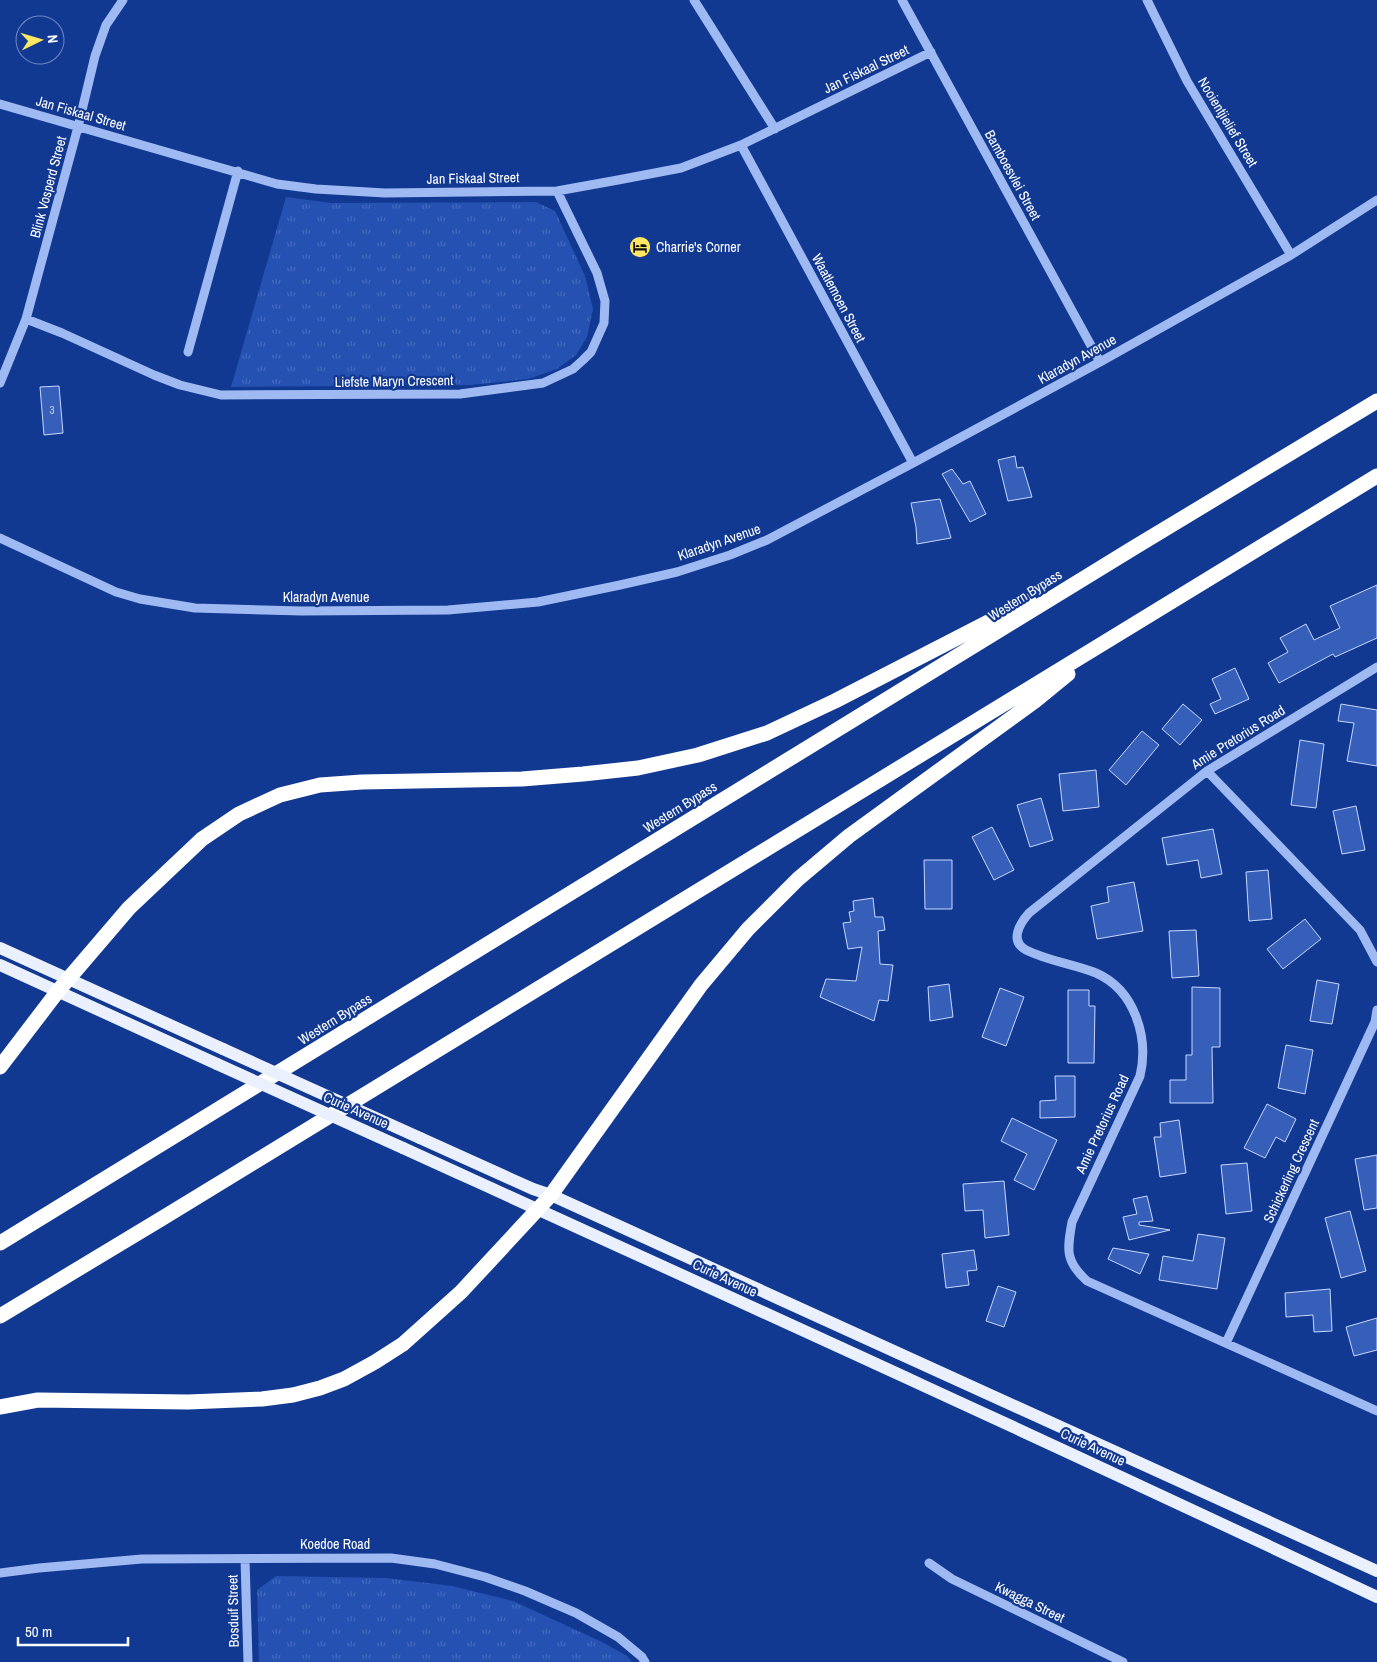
<svg xmlns="http://www.w3.org/2000/svg" width="1377" height="1662" viewBox="0 0 1377 1662" font-family="'Archivo Narrow',sans-serif">
<style>
.grass{fill:url(#grass-tufts)}
.building{fill:#365fba;stroke:#c7d8fd}
.lines{fill:none;stroke-linecap:round;stroke-linejoin:round}
.minor{stroke:#9fbaf2;stroke-width:9}
.major{stroke:#ebf0ff;stroke-width:12}
.highway{stroke:#fff;stroke-width:15}
.major-bridge{stroke:#ebf0ff;stroke-width:12}
.labels{text-anchor:middle;stroke-width:4.5;stroke-linejoin:round;paint-order:stroke}
.number-label{font-size:11px;fill:#cdd7ee}
.street-label{font-size:14px;fill:#fff;stroke:#123992}
.poi-label{font-size:14px;fill:#fff;stroke:#123992;text-anchor:start}
</style>
<defs>
<pattern id="grass-tufts" width="24" height="20" patternUnits="userSpaceOnUse" patternTransform="scale(1.25)"><rect width="24" height="20" fill="#2451b2"/><path d="M3 7l-1-3M5 7V3M7 7l1-3M15 17l-1-3M17 17v-4M19 17l1-3" fill="none" stroke="#456bbe"/></pattern>
</defs>
<rect width="100%" height="100%" fill="#123992"/>
<path class="grass" d="M286,197L331,203L536,202L555,211L585,276L593,309L587,337L576,355L557,369L528,379L471,385L231,387Z
M276,1576L386,1578L452,1586L513,1601L602,1642L627,1656L632,1662H259L257,1590Z"/>
<path class="building" d="M59,386L63,433L44,435L40,387Z
M1015,456L1017,468L1023,467L1032,497L1008,501L998,460Z
M952,469L963,484L970,481L986,514L970,522L942,474Z
M940,499L951,538L917,544L916,527L911,503Z
M1377,585V638L1335,657L1333,654L1279,683L1268,663L1288,652L1280,638L1306,624L1314,640L1340,628L1330,606Z
M1235,668L1249,699L1215,714L1210,704L1221,699L1212,679Z
M1183,704L1202,720L1180,745L1162,729Z
M1341,704L1377,710V766L1347,761L1354,723L1338,721Z
M1142,731L1159,745L1126,785L1109,770Z
M1300,740L1324,744L1316,808L1291,805Z
M1096,770L1099,807L1063,811L1059,774Z
M1041,798L1053,840L1030,847L1017,805Z
M1356,806L1365,850L1342,854L1333,811Z
M992,827L1014,870L994,880L972,837Z
M1213,829L1222,874L1201,878L1198,860L1167,865L1162,838Z
M924,860H952V909H925Z
M1268,870L1272,919L1249,921L1246,872Z
M1134,882L1143,931L1097,939L1091,906L1109,902L1107,887Z
M873,898L875,917H883L885,930L878,931L880,964L893,965L888,1001L879,1000L874,1021L820,997L826,979L856,981L862,947L848,949L843,923L851,922L849,912L854,911L853,901Z
M1305,919L1321,939L1283,969L1267,949Z
M1196,930L1199,976L1172,978L1169,931Z
M1317,980L1339,984L1332,1024L1310,1021Z
M949,984L953,1017L930,1021L928,987Z
M1192,987L1220,988V1047H1212L1213,1103H1170V1080H1186V1055H1192Z
M1000,988L1024,997L1006,1046L982,1037Z
M1068,990H1089V1006H1095L1094,1063H1068Z
M1286,1045L1313,1050L1305,1094L1278,1088Z
M1055,1076H1075V1117L1040,1118V1101L1056,1100Z
M1267,1104L1296,1119L1285,1142L1276,1137L1265,1158L1244,1148Z
M1012,1118L1057,1140L1034,1190L1014,1180L1027,1154L1001,1141Z
M1179,1120L1186,1173L1160,1177L1154,1137H1161L1160,1123Z
M1377,1155V1208L1364,1210L1355,1159Z
M1247,1163L1252,1211L1226,1214L1221,1165Z
M1004,1181L1009,1235L985,1238L983,1210L965,1211L963,1184Z
M1147,1196L1153,1221L1139,1222V1225L1170,1230L1129,1240L1123,1217L1137,1214L1133,1199Z
M1350,1211L1366,1271L1341,1278L1325,1218Z
M1198,1234L1225,1238L1217,1289L1159,1280L1163,1256L1193,1261Z
M1113,1248L1149,1254L1140,1274L1108,1259Z
M974,1250L977,1270L967,1271L969,1285L946,1288L942,1254Z
M998,1286L1016,1292L1004,1327L986,1321Z
M1330,1289L1332,1331L1314,1332L1313,1315L1286,1317L1285,1293Z
M1377,1318V1350L1354,1356L1346,1327Z"/>
<g class="lines">
<path class="minor" d="M694,0L775,129
M902,0L1100,362
M1147,0L1187,81L1291,255
M0,104L277,184L316,189L385,193L557,191L618,180L681,168L741,145L931,52
M741,145L913,463
M26,319L62,333L154,375L180,385L221,395L460,394L543,383L573,369L583,360L591,352L604,323L605,301L597,273L557,191
M188,352L238,171
M0,383L26,319L78,127L95,56L106,25L123,0
M0,538L116,592L140,599L195,608L302,611L448,610L538,602L620,585L677,572L730,555L767,540L913,463L1100,362L1291,255L1377,200
M1377,667L1207,771L1029,913C1020,923 1009,941 1026,950C1048,961 1073,964 1096,973C1135,990 1149,1038 1140,1076L1072,1222C1067,1250 1065,1261 1087,1281L1377,1411
M1207,771L1360,930L1377,962
M1226,1343L1375,1022L1377,1010
M245,1559L248,1662
M929,1563L952,1579L1123,1662
M0,1573L39,1568L142,1559L391,1558L435,1564L485,1577L525,1591L576,1613L618,1637L642,1657L645,1662"/>
<path class="major" d="M0,948L223,1049
M0,965L217,1064
M420,1138L533,1189L551,1195L1377,1571
M403,1148C728,1296 1054,1444 1377,1597"/>
<path class="highway" d="M0,1067L58,991L129,908L202,839L239,814L280,795L320,785L362,782L522,779L583,774L638,768L698,755L767,733L835,701L1029,601
M0,1243L1135,547L1377,401
M0,1316L161,1219L1377,476
M0,1407L38,1400L188,1402L262,1399L293,1395L320,1388L344,1379L375,1362L403,1344L461,1292L551,1195L701,985L748,929L798,879L849,836L1035,701L1068,674"/>
<path class="major-bridge" d="M223,1049L420,1138
M217,1064L403,1148"/>
</g>
<defs>
<g id="hotel-disc" transform="scale(1.125)"><circle r="9.5" fill="#ffe761" stroke="#123992"/><path d="M-6-4.5h1.5V1H6V5H4.5V3h-9V5H-6ZM-4 0a1.8 1.8 0 1 1 3.6 0ZM.5 0V-2.5h3Q6-2.5 6 0Z" fill="#111"/></g>
</defs>
<g fill-rule="evenodd">
<use href="#hotel-disc" x="640" y="247"/>
</g>
<g class="labels">
<g class="number-label">
<text x="52" y="414">3</text>
</g>
<g class="street-label">
<text transform="translate(866 69) rotate(-26)" y="5">Jan Fiskaal Street</text>
<text transform="translate(81 113) rotate(16)" y="5">Jan Fiskaal Street</text>
<text transform="translate(1228 122) rotate(59)" y="5">Nooientjielief Street</text>
<text transform="translate(1013 175) rotate(61)" y="5">Bamboesvlei Street</text>
<text transform="translate(473 178) rotate(-1)" y="5">Jan Fiskaal Street</text>
<text transform="translate(48 187) rotate(-75)" y="5">Blink Vosperd Street</text>
<text transform="translate(839 298) rotate(62)" y="5">Waatlemoen Street</text>
<text transform="translate(1077 359) rotate(-29)" y="5">Klaradyn Avenue</text>
<text transform="translate(394 381) rotate(-1)" y="5">Liefste Maryn Crescent</text>
<text transform="translate(719 542) rotate(-19)" y="5">Klaradyn Avenue</text>
<text transform="translate(1025 595) rotate(-32)" y="5">Western Bypass</text>
<text x="326" y="602">Klaradyn Avenue</text>
<text transform="translate(1238 737) rotate(-32)" y="5">Amie Pretorius Road</text>
<text transform="translate(680 807) rotate(-32)" y="5">Western Bypass</text>
<text transform="translate(335 1019) rotate(-32)" y="5">Western Bypass</text>
<text transform="translate(356 1110) rotate(24)" y="5">Curie Avenue</text>
<text transform="translate(1102 1124) rotate(-65)" y="5">Amie Pretorius Road</text>
<text transform="translate(1291 1171) rotate(-65)" y="5">Schickerling Crescent</text>
<text transform="translate(725 1278) rotate(25)" y="5">Curie Avenue</text>
<text transform="translate(1093 1447) rotate(25)" y="5">Curie Avenue</text>
<text x="335" y="1549">Koedoe Road</text>
<text transform="translate(1030 1602) rotate(26)" y="5">Kwagga Street</text>
<text transform="translate(233 1611) rotate(-91)" y="5">Bosduif Street</text>
</g>
<g class="poi-label">
<text x="656" y="252">Charrie's Corner</text>
</g>
</g>
<g transform="translate(40 40) rotate(85)"><circle r="24" fill="#123992" stroke="#7188be"/>
<path d="M0-4L9 19L0 12L-9 19Z" fill="#ffe761"/>
<text y="-8" font-size="14" font-weight="bold" text-anchor="middle" fill="#ffffff">N</text>
</g>
<path d="M18 1637v8h110v-8" fill="none" stroke="#ffffff" stroke-width="2.5"/>
<text x="25" y="1637" font-size="15" fill="#ffffff" stroke="#123992" stroke-width="4" paint-order="stroke">50 m</text>
</svg>
